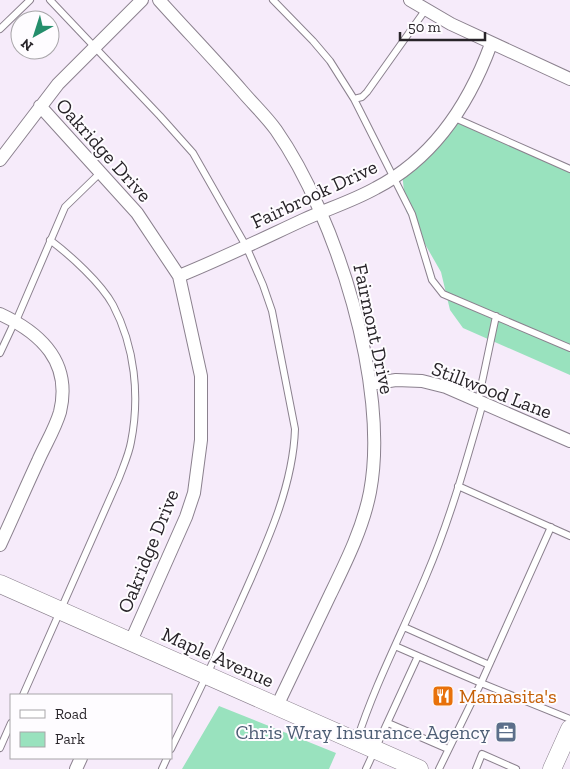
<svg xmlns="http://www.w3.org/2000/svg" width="570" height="769" viewBox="0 0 570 769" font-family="'Zilla Slab',serif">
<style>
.green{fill:#99e2be}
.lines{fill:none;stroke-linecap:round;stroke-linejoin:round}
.service-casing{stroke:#8b818e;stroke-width:8}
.minor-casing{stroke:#8b818e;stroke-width:14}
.secondary-casing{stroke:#8b818e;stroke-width:19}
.service{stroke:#fff;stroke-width:6}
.minor{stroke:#fff;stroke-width:12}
.secondary{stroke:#fff;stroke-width:18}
.labels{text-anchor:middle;stroke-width:4;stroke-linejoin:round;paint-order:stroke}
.street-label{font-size:20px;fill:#282429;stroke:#fefcff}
.food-label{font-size:20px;fill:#c56008;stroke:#fefcff;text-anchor:start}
.service-label{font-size:20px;fill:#4e5e75;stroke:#fefcff;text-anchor:end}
</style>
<rect width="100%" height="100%" fill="#f6ebfa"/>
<path class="green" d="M455,118L570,169V375L463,328L450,310L441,272L406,211L402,172Z
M219,706L336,753L329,769H182Z"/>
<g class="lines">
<g class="service-casing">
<path id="service" d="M50,0L160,116L193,153L246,246L263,285L272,311L295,429C293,489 264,549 240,603C218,652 195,700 171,749
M273,0L313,41L330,61L354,99L412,214L432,280L443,294L570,348
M0,29L30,0
M354,99L362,97L367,92L426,9
M455,118L570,169
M16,321L65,207L100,173
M0,353L15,321
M478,401L496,316
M458,486L570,536
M404,627L487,664
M418,656L481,683L551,527
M23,695L119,478C123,467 129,454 131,442C140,396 135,347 113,305C101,283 70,255 50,240
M388,723L448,749
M357,740C375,684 403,631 426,576C450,520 466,462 483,403
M0,748L11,723
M162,769L167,758
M366,769L418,656L395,646
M439,769L481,683L570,719
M476,769L482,754L516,769"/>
</g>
<g class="minor-casing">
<path id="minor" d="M159,0C186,30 215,60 242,91C253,104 266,116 276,130C336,216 390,387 370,492C363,528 346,562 330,595C312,632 295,669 277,706
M410,0L451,24L570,79
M40,106L137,213L179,276L201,376V440L194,493L186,517L131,641
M0,160L58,84L142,0
M179,276C221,259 262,239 303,220C327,209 353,201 376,188C434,158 469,104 491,44
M0,314C41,333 72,362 60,412C55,429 45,445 38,461C25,489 13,517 0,545
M370,384L396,380L422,381L446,387L570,441
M76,769L81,758"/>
</g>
<g class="secondary-casing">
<path id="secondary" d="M0,584L419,769
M552,769L570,729"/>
</g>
<use href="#service" class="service"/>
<use href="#minor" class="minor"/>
<use href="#secondary" class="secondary"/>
</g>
<defs>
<g id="restaurant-square" transform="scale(1.125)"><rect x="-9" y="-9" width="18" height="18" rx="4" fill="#e8710a" stroke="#fefcff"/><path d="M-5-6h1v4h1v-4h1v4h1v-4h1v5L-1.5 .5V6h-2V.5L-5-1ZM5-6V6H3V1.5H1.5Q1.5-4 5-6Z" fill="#fff"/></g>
<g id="office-square" transform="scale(1.125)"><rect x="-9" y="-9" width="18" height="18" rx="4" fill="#5c6f8a" stroke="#fefcff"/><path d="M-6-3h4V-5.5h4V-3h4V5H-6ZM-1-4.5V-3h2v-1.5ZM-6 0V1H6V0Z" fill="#fff"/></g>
</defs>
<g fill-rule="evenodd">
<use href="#restaurant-square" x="443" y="696"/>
<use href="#office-square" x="506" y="732"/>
</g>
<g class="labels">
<g class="street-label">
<text transform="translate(104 150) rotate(48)" y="7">Oakridge Drive</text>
<text transform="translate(314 194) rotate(-25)" y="7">Fairbrook Drive</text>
<text transform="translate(374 329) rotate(78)" y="7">Fairmont Drive</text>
<text transform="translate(492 390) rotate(21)" y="7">Stillwood Lane</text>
<text transform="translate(148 551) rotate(-68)" y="7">Oakridge Drive</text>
<text transform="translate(218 657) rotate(24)" y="7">Maple Avenue</text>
</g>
<g class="food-label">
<text x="459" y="703">Mamasita's</text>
</g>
<g class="service-label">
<text x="490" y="739">Chris Wray Insurance Agency</text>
</g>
</g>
<rect x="10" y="694" width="162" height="65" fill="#fefcff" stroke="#a8a6a9"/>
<rect x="20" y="710" width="25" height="8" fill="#ffffff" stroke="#a8a6a9"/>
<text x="55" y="719" font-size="15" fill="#282429">Road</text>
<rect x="20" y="732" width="25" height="15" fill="#99e2be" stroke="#a8a6a9"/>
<text x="55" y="744" font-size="15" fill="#282429">Park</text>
<g transform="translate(35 35) rotate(219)"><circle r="24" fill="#fefcff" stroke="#a8a6a9"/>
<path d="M0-4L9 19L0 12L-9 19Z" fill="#258e6c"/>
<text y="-8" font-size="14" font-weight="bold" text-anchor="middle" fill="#282429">N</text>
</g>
<path d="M400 32v8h85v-8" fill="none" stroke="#282429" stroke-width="2.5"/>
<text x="408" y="32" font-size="15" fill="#282429" stroke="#fefcff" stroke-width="4" paint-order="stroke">50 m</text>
</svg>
